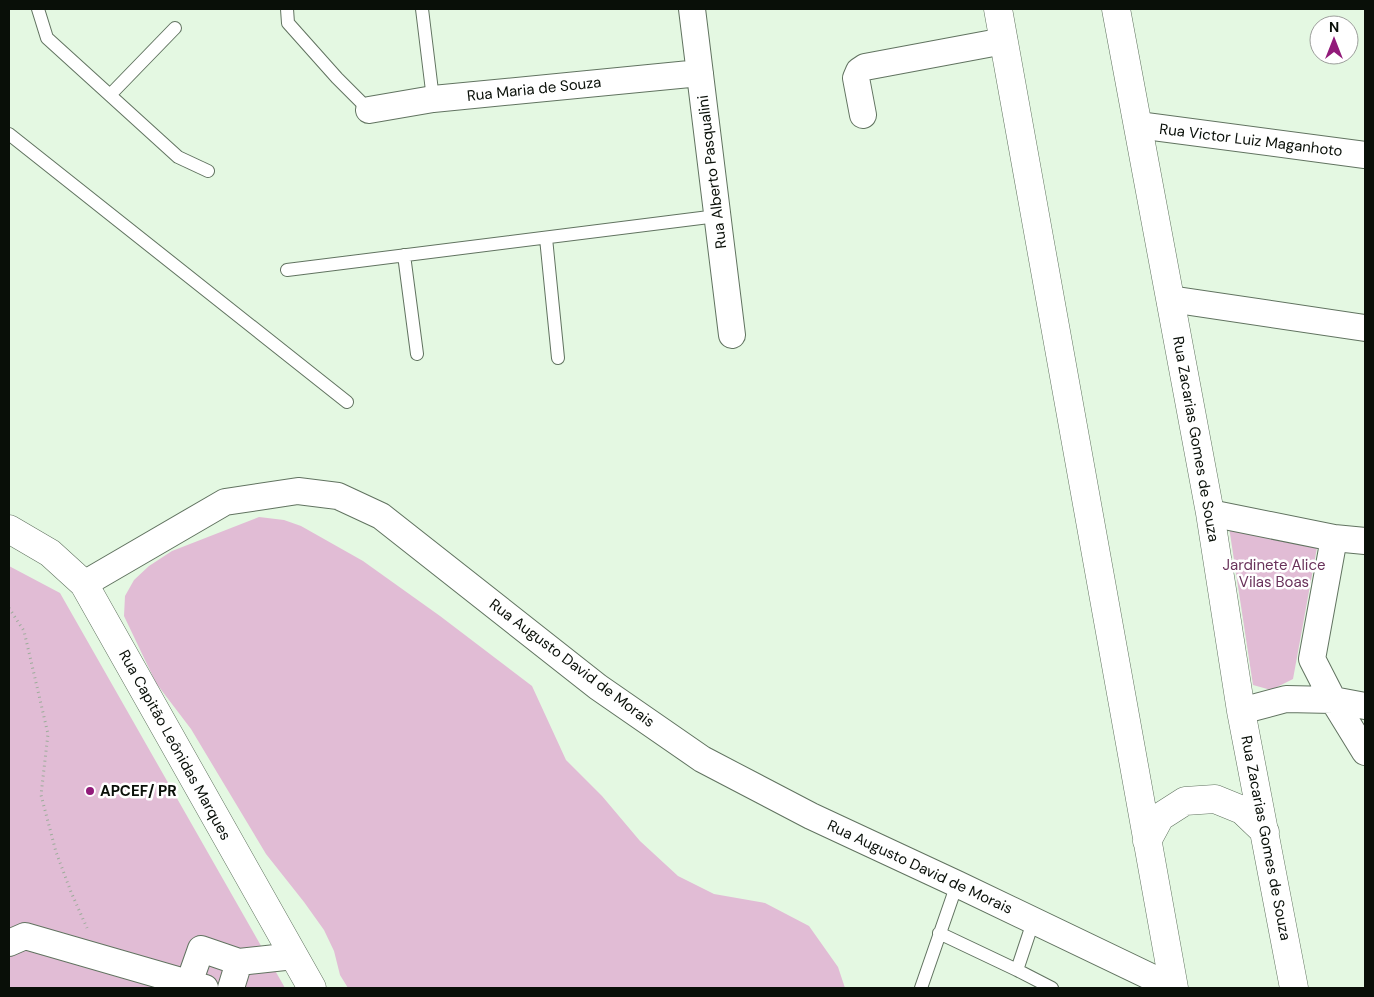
<svg xmlns="http://www.w3.org/2000/svg" width="1374" height="997" viewBox="0 0 1374 997" font-family="'DM Sans',sans-serif">
<style>
.green{fill:#e1bcd5}
.lines{fill:none;stroke-linecap:round;stroke-linejoin:round}
.lane-casing{stroke:#617360;stroke-width:14}
.street-casing{stroke:#617360;stroke-width:28}
.secondary-casing{stroke:#617360;stroke-width:29}
.path{stroke:#9dac9b;stroke-width:3;stroke-dasharray:1 4;stroke-linecap:butt}
.lane{stroke:#fff;stroke-width:12}
.street{stroke:#fff;stroke-width:26}
.secondary{stroke:#fff;stroke-width:28}
.poi-dot{fill:#921b7a;stroke:#fff;stroke-width:2}
.labels{text-anchor:middle;stroke-width:5;stroke-linejoin:round;paint-order:stroke}
.street-label{font-size:15px;fill:#090f08;stroke:#fff}
.park-label{font-size:15px;fill:#69325a;stroke:#fff}
.poi-label{font-size:15px;font-weight:bold;fill:#090f08;stroke:#fff;text-anchor:start}
</style>
<rect width="100%" height="100%" fill="#e4f8e2"/>
<path class="green" d="M259,517L284,520L301,526L363,561L440,616L532,686L566,760L602,796L640,841L678,876L714,894L765,903L809,926L838,967L845,988H348L340,975L334,951L324,930L304,902L266,854L191,729L156,683L124,616L125,596L134,580L149,566L172,551Z
M1229,527L1318,542L1293,679L1271,690L1253,685Z
M9,566L60,593L285,988H9Z"/>
<g class="lines">
<g class="lane-casing">
<path id="lane" d="M38,9L47,38L178,157L208,171
M287,9L288,23L337,78L369,110
M422,9L433,99
M110,95L175,28
M9,134L347,402
M546,238L558,358
M404,255L417,354
M287,270L717,216
M1033,922L1017,970L1052,988
M939,933L1017,970
M921,988L957,884"/>
</g>
<g class="street-casing">
<path id="street" d="M692,9L732,335
M369,110L433,99L700,73
M863,115L856,78L859,71L865,67L1004,41
M1138,125L1365,155
M1170,299L1365,328
M1210,513L1334,538L1365,541
M1334,538L1312,659L1333,700L1365,752
M84,584L225,502L298,491L338,496L381,516L598,687L702,759L811,816L957,884L1174,988
M1241,711L1286,699L1333,700L1365,706
M9,943L25,936L205,988
M189,983L201,949L239,962L294,956
M231,988L239,962"/>
</g>
<g class="secondary-casing">
<path id="secondary" d="M998,9L1174,988
M1116,9L1210,513L1241,711L1294,988
M9,529L50,553L84,584L312,988
M1147,841L1160,817L1185,801L1215,799L1242,810L1265,832"/>
</g>
<path class="path" d="M9,608L24,631L48,734L41,795L56,852L71,892L87,928"/>
<use href="#lane" class="lane"/>
<use href="#street" class="street"/>
<use href="#secondary" class="secondary"/>
</g>
<circle class="poi-dot" cx="90" cy="791" r="5"/>
<g class="labels">
<g class="street-label">
<text transform="translate(534 89) rotate(-6)" y="5">Rua Maria de Souza</text>
<text transform="translate(1251 140) rotate(7)" y="5">Rua Victor Luiz Maganhoto</text>
<text transform="translate(712 172) rotate(-97)" y="5">Rua Alberto Pasqualini</text>
<text transform="translate(1196 439) rotate(80)" y="5">Rua Zacarias Gomes de Souza</text>
<text transform="translate(572 663) rotate(37)" y="5">Rua Augusto David de Morais</text>
<text transform="translate(175 745) rotate(61)" y="5">Rua Capitão Leônidas Marques</text>
<text transform="translate(1266 838) rotate(79)" y="5">Rua Zacarias Gomes de Souza</text>
<text transform="translate(920 867) rotate(25)" y="5">Rua Augusto David de Morais</text>
</g>
<g class="park-label">
<text x="1274" y="570">Jardinete Alice<tspan x="1274" dy="17">Vilas Boas</tspan></text>
</g>
<g class="poi-label">
<text x="100" y="796">APCEF/ PR</text>
</g>
</g>
<rect width="1374" height="997" fill="none" stroke="#090f08" stroke-width="20"/>
<g transform="translate(1334 40)"><circle r="24" fill="#ffffff" stroke="#9d9f9c"/>
<path d="M0-4L9 19L0 12L-9 19Z" fill="#921b7a"/>
<text y="-8" font-size="14" font-weight="bold" text-anchor="middle" fill="#090f08">N</text>
</g>
</svg>
